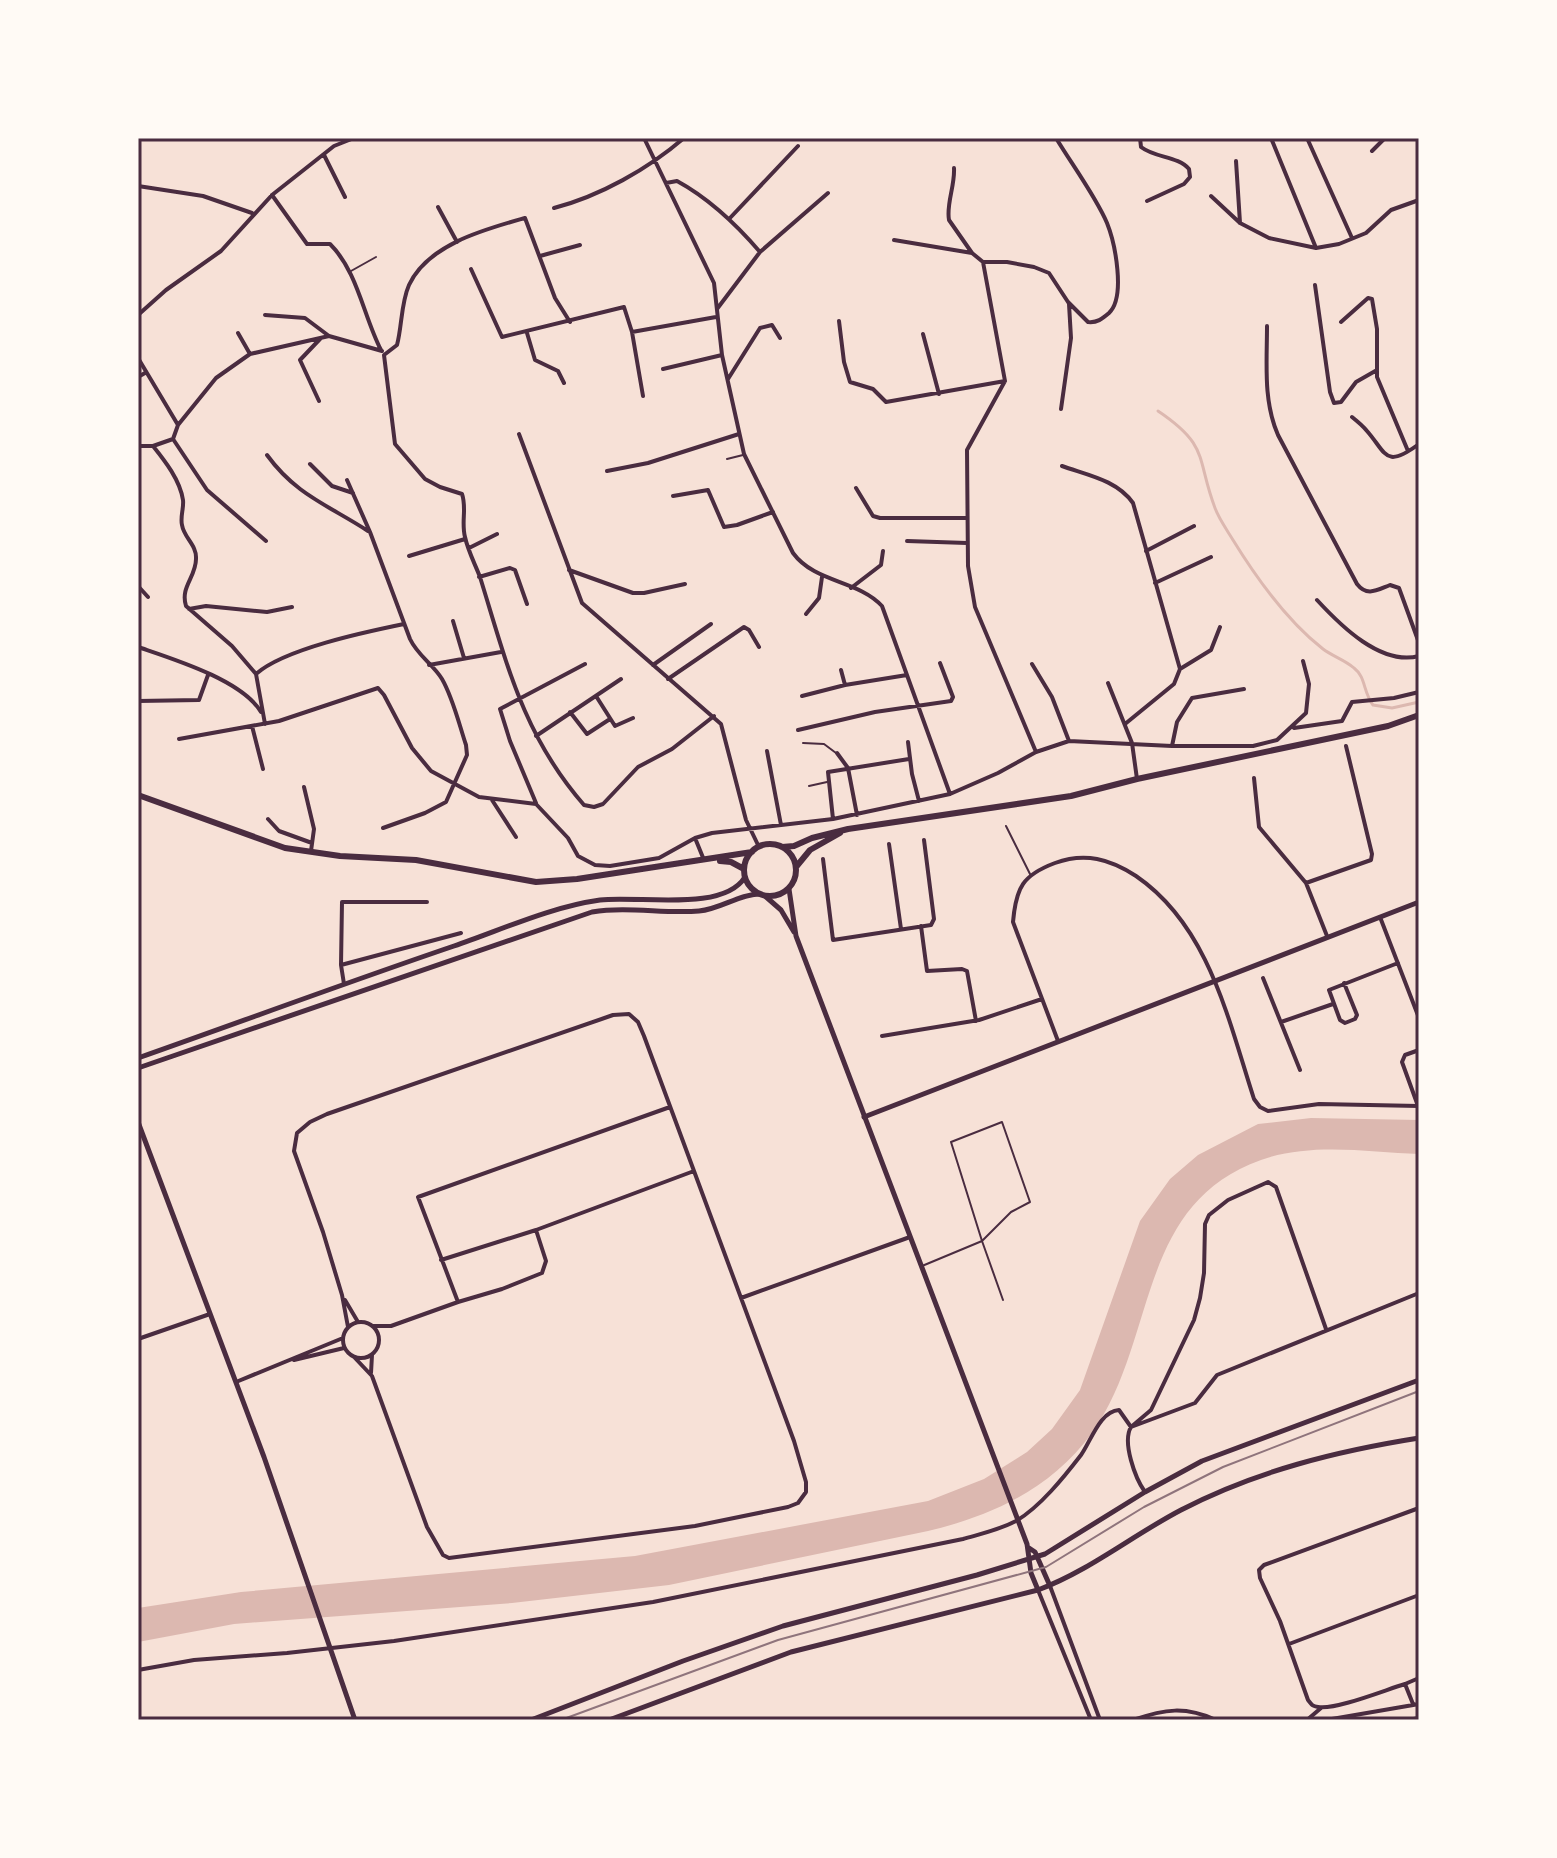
<svg xmlns="http://www.w3.org/2000/svg" width="1557" height="1858" viewBox="0 0 1557 1858" font-family="'Roboto Serif',serif">
<style>
.water{fill:#dcb8b0}
.lines{fill:none;stroke-linecap:round;stroke-linejoin:round}
.stream{stroke:#dcb8b0;stroke-width:3}
.service{stroke:#4a2c40;stroke-width:2}
.minor{stroke:#4a2c40;stroke-width:4}
.tertiary{stroke:#4a2c40;stroke-width:5}
.secondary{stroke:#4a2c40;stroke-width:5}
.primary{stroke:#4a2c40;stroke-width:6}
.tram{stroke:#8f747c;stroke-width:2}
.rail{stroke:#8f747c;stroke-width:3}
.neatline{fill:none;stroke:#4a2c40;stroke-width:3}
</style>
<rect width="100%" height="100%" fill="#f7e1d7"/>
<path class="water" d="M1311,1118L1419,1120V1154C1369,1152 1310,1142 1261,1160C1135,1205 1158,1340 1092,1433C1052,1488 992,1516 928,1531L669,1585L512,1603L234,1624L138,1642V1608L241,1592L635,1556L928,1501L984,1479L1027,1452L1052,1429L1080,1390L1140,1221L1170,1179L1198,1155L1258,1124Z"/>
<g class="lines">
<path class="stream" d="M1158,411C1210,446 1196,458 1215,508C1219,519 1227,530 1233,540C1257,579 1286,620 1323,649C1332,656 1345,660 1354,668C1366,677 1363,692 1373,705L1392,708L1419,702"/>
<path class="service" d="M351,271L376,257
M727,459L743,455
M803,743L824,744L836,753
M809,786L827,782
M1006,826L1030,874
M922,1266L982,1241L1011,1212L1030,1202L1002,1122L951,1142L982,1241L1003,1300"/>
<path class="minor" d="M644,138L714,283L722,355L744,454L793,553C815,583 858,580 882,606L950,794
M1140,138L1141,147C1155,158 1178,156 1189,169L1190,177L1184,184L1147,201
M1271,138L1316,248
M1307,138L1352,238
M1372,151L1385,138
M324,155L345,197
M1236,161L1240,223
M954,168C955,186 946,204 949,220L972,253L983,262H1007L1034,267L1049,273L1068,302L1088,322C1097,323 1102,319 1109,313C1126,297 1115,243 1107,223C1096,197 1071,163 1056,138
M666,183L677,181C710,199 736,224 760,252L717,309
M138,186L203,196L252,213
M272,195L307,244H330C358,272 363,315 381,350
M1211,196L1240,223L1269,238L1316,248L1339,244L1366,233L1391,210L1419,200
M438,207L457,242
M554,208C600,196 648,169 684,138
M730,218L798,146
M894,240L972,253
M760,252L828,193
M540,256L580,245
M983,262L1005,381L967,450L968,566L975,607L1036,752
M471,269L502,337L624,307L632,332L643,396
M1315,285L1330,392L1334,403L1341,402L1356,382L1377,370
M138,315L166,290L221,251L272,195L334,146L354,138
M265,315L305,318L329,336
M839,321L844,362L850,382L873,389L886,402L1005,381
M570,322L555,298L525,218C486,229 428,244 409,285C401,303 402,326 397,345L384,355L395,444L425,479L440,487L462,494C467,508 461,522 465,537C468,551 475,564 480,577C507,664 523,735 584,805L594,807L603,804L638,767L672,749L714,716
M1341,322L1368,298L1372,299L1377,329V377L1408,451
M1267,326C1267,363 1263,401 1278,435L1357,584C1367,597 1377,590 1390,585L1399,588L1419,643
M632,332L716,317
M238,333L250,354
M527,333L535,360L558,371L564,383
M923,334L939,394
M138,358L178,425
M663,369L722,355
M138,377L145,373
M728,379L760,328L772,325L780,338
M319,401L300,360L320,339
M1061,409L1071,338L1069,304
M1352,417C1357,421 1363,426 1367,431C1387,454 1385,469 1419,444
M519,434L582,603L721,724L746,820L759,847
M173,439L207,490L266,541
M138,446H153L173,439L178,425L216,378L250,354L329,336L382,351
M153,446C165,461 180,480 183,500C184,508 180,517 182,525C184,538 197,545 196,559C196,577 180,587 186,606L232,646L256,674L265,724
M267,455C296,495 328,505 368,531
M310,464L332,486L353,493
M1062,466C1087,475 1117,480 1133,503L1180,669L1174,684L1125,724
M607,471L648,463L739,434
M347,480L370,532L410,639C418,656 433,664 442,679C453,698 459,724 466,745L467,755L446,802L425,813L383,828
M856,488L873,516L880,518H966
M673,496L708,490L724,527L737,525L773,512
M907,541L967,543
M469,548L497,534
M1146,551L1194,526
M409,556L465,539
M569,570L633,593H644L685,584
M479,577L510,568L515,570L527,604
M1155,583L1211,557
M138,586L148,597
M851,588L881,565L883,551
M1317,600C1341,626 1381,666 1419,656
M189,609L206,606L267,612L292,607
M806,614L819,598L822,577
M453,621L464,658
M138,647C173,659 242,680 261,712
M1032,664L1052,697L1069,741
M429,665L501,652
M653,665L711,624
M1180,669L1211,650L1220,627
M841,670L845,685L907,675
M256,674C284,649 365,632 404,624
M668,679L744,627L749,630L759,647
M1108,683L1132,743L1137,779
M596,696L615,726L633,718
M802,696L845,685
M138,701L199,700L208,675
M570,712L587,734L610,719
M252,726L263,769
M1294,728L1342,721L1352,702L1394,698L1419,692
M798,730L875,712L951,701L953,697L940,663
M536,736L621,679
M179,739L279,721L378,688L384,695L412,748L431,771L479,797L536,804L568,838L578,856L595,865L610,866L659,858L695,838L712,833L833,819L950,794L998,773L1036,752L1069,741L1172,746H1253L1277,740L1306,713L1309,684L1303,661
M908,742L912,774L919,801
M1172,746L1177,722L1192,698L1244,689
M767,751L781,825
M837,753L848,768L857,815
M1254,778L1259,827L1306,883L1327,936
M304,787L314,829L311,851
M492,800L516,837
M536,803L510,741L500,709L585,664
M268,819L279,831L312,843
M833,819L828,772L909,759
M695,838L704,860
M889,844L901,929
M823,859L833,940L931,925L934,919L924,840
M1306,883L1371,860L1372,854L1346,746
M1380,917L1419,1018
M921,926L927,971L962,969L967,971L976,1021
M341,965L461,933
M1263,978L1300,1070
M1344,983L1357,1015L1355,1019L1345,1023L1340,1020L1329,990L1398,963
M344,984L341,965L342,902H427
M1281,1022L1333,1004
M882,1036L979,1020L1042,999
M1058,1041L1013,922C1016,887 1023,875 1055,863C1085,852 1110,859 1136,876C1209,926 1228,1019 1254,1099L1260,1107L1268,1111L1319,1104L1419,1106
M1418,1106L1402,1062L1405,1055L1419,1050
M536,1230L546,1261L542,1273L502,1289L458,1302L418,1197L670,1107
M441,1260L536,1230L694,1171
M741,1298L910,1237
M345,1300L358,1322
M343 1340a18 18 0 1 1 36 0a18 18 0 1 1-36 0Z
M373,1326H391L458,1302
M348,1327L342,1295L323,1232L294,1151L297,1133L310,1122L327,1114L613,1015L629,1014L638,1022L644,1036L794,1441L806,1482V1492L798,1503L788,1507L695,1526L449,1558L443,1555L427,1527L372,1376L355,1358
M138,1339L210,1314
M294,1360L344,1348
M371,1373L372,1355
M236,1382L343,1338
M1145,1492C1135,1478 1122,1442 1131,1427L1195,1403L1217,1375L1419,1293
M1050,1586L1100,1720
M1038,1590L1091,1720
M1289,1644L1419,1595
M138,1670L194,1660L287,1653L394,1641L653,1602L963,1539C980,1534 999,1530 1016,1521C1040,1507 1064,1477 1081,1455C1091,1441 1100,1411 1119,1410L1131,1427L1151,1410L1194,1320L1200,1298L1204,1273L1205,1224L1209,1215L1228,1200L1268,1182L1276,1187L1326,1329
M1405,1684L1419,1678
M1413,1704L1405,1684C1385,1690 1336,1710 1318,1707C1312,1706 1312,1705 1308,1700L1280,1621L1260,1578L1259,1570L1264,1565L1419,1508
M1133,1720C1165,1709 1185,1706 1216,1720
M1307,1720L1321,1708
M1326,1720L1419,1704"/>
<path class="tertiary" d="M864,1117L1419,902
M138,1122L264,1457L355,1720"/>
<path class="secondary" d="M789,889L796,936L1027,1544L1031,1573L1038,1590
M765,896L781,910L794,932
M138,1058C243,1021 348,982 454,946C501,930 550,907 600,900C637,895 723,913 745,877
M138,1068L592,912C628,906 664,914 699,911C721,909 739,894 760,894
M1029,1548L1035,1552L1050,1586
M531,1720L683,1661L783,1626L977,1575L1045,1554L1145,1492L1202,1461L1419,1380
M609,1720L791,1652L1038,1590C1089,1571 1133,1535 1181,1510C1256,1471 1337,1451 1419,1438"/>
<path class="primary" d="M138,795L285,848L340,856L416,860L536,882L577,879L752,852
M744 870a26 26 0 1 1 52 0a26 26 0 1 1-52 0Z
M782,847L794,846L812,838L848,829L1071,796L1137,779L1388,726L1419,715
M720,861L731,862L744,869
M796,867L810,850L840,833"/>
<path class="tram" d="M561,1720L778,1640L1046,1567L1144,1507L1223,1467L1419,1391"/>
<path class="rail" d="M1408,1720L1419,1717"/>
</g>
<rect width="1557" height="1858" fill="none" stroke="#fffaf5" stroke-width="280"/>
<rect x="140" y="140" width="1277" height="1578" class="neatline"/>
</svg>
